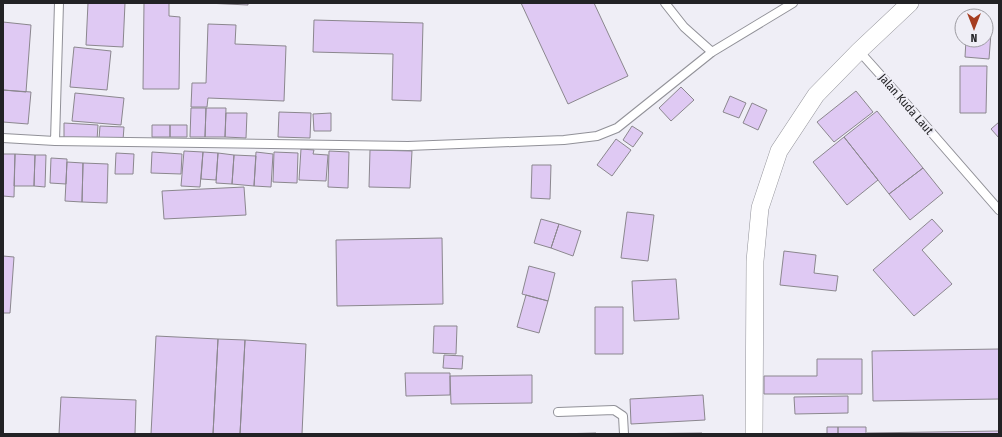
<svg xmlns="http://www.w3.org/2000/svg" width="1002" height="437" viewBox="0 0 1002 437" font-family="'Fira Sans Condensed',sans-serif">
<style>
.building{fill:#dfc9f3;stroke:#8b878e}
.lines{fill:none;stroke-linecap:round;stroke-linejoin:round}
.lane-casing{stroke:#919198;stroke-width:10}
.street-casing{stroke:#919198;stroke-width:18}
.lane{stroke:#fff;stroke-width:8}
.street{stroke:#fff;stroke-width:17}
.labels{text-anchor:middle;stroke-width:4;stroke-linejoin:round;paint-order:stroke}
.street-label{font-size:12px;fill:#222225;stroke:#efeef6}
</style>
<rect width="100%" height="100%" fill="#efeef6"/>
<path class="building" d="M88,3H125L123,47L86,45Z
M144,3H169V16L180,17L179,89H143Z
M206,3H248V5Z
M521,3H594L628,76L568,104Z
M314,20L423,23L421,101L392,100L393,54L313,52Z
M3,22L31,25L26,92L3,90Z
M208,24L236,25L235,44L286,46L284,101L208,98L207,107H191L192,83H206Z
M986,33H991L989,59L965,57L966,40H986Z
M74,47L111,51L107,90L70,87Z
M960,66H987L986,113H960Z
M681,87L694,100L671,121L659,108Z
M3,90L31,92L28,124L3,122Z
M856,91L873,112L834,142L817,122Z
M75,93L124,98L121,125L72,121Z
M730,96L746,103L739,118L723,112Z
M752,103L767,110L758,130L743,123Z
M191,108H206L205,137H190Z
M206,108H226L225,137H205Z
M877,111L923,168L889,194L844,137Z
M279,112L311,113L310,138L278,137Z
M226,113H247L246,138L225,137Z
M331,113V131H314L313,114Z
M999,122V138L991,129Z
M64,123L98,125L97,140L64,138Z
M152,125H170V137H152Z
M170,125H187V137H170Z
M100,126L124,127L123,140L99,139Z
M632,126L643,133L633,147L623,140Z
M844,137L878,180L847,205L813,162Z
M616,139L631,150L612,176L597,165Z
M301,149L314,150L313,154L328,155L326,181L299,180Z
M370,150L412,151L410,188L369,187Z
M184,151L203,152L200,187L181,186Z
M329,151L349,152L348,188L328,187Z
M152,152L182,154L181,174L151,173Z
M203,152L218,153L216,180L201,179Z
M256,152L273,154L271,187L254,186Z
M274,152L298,153L297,183L273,182Z
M116,153L134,154L133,174H115Z
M218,153L234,155L232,184L216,183Z
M3,154H15L14,197L3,196Z
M15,154L35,155L34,186H14Z
M35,155H46L45,187L34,186Z
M234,155L256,156L254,186L232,184Z
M51,158L67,159L66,184L50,183Z
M67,162L83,163L82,202L65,201Z
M83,163L108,164L107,203L82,202Z
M532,165H551L550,199L531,198Z
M923,168L943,193L910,220L889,194Z
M244,187L246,215L164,219L162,191Z
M627,212L654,215L648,261L621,258Z
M541,219L559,224L551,248L534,243Z
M932,219L943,231L922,250L952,284L914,316L873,270Z
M559,224L581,231L573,256L551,248Z
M442,238L443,304L337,306L336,240Z
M784,251L816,255L814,273L838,276L836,291L780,285Z
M3,256L14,257L10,313H3Z
M529,266L555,273L548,301L522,294Z
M676,279L679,319L634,321L632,281Z
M526,295L548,301L539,333L517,327Z
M595,307H623V354H595Z
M434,326H457L456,354L433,353Z
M156,336L218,339L213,434H151Z
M218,339L245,340L240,434H213Z
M245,340L306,344L302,434H240Z
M999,349V399L873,401L872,351Z
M444,355L463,356L462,369L443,368Z
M817,359H862V394H764V376H817Z
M405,373H450V395L406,396Z
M532,375V403L451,404L450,376Z
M703,395L705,420L631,424L630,399Z
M848,396V413L795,414L794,397Z
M61,397L136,400L135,434H59Z
M827,427H838V434H827Z
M838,427H866V434H838Z
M999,431V434H867V433Z
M596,433V434H557Z
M702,433V434H627Z"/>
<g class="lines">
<g class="lane-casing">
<path id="lane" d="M665,3L684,27L712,52
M859,51L911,109L999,210
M3,138L55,141L408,146L564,140L597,136L617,128L712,52L793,3
M55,141L59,3
M558,412L614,410L623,416L624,434"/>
</g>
<g class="street-casing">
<path id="street" d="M754,434L755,261L760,208L779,151L816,95L859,51L910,3"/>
</g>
<use href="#lane" class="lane"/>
<use href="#street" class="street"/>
</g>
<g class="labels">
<g class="street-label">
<text transform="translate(906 104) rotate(49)" y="4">Jalan Kuda Laut</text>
</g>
</g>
<rect width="1002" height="437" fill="none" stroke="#222225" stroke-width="8"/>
<g transform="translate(974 28) rotate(180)"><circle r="19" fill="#efeef6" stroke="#9d9ca2"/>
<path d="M0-3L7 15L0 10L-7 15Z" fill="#a53d21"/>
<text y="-6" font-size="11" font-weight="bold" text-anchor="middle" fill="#222225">N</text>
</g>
</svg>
